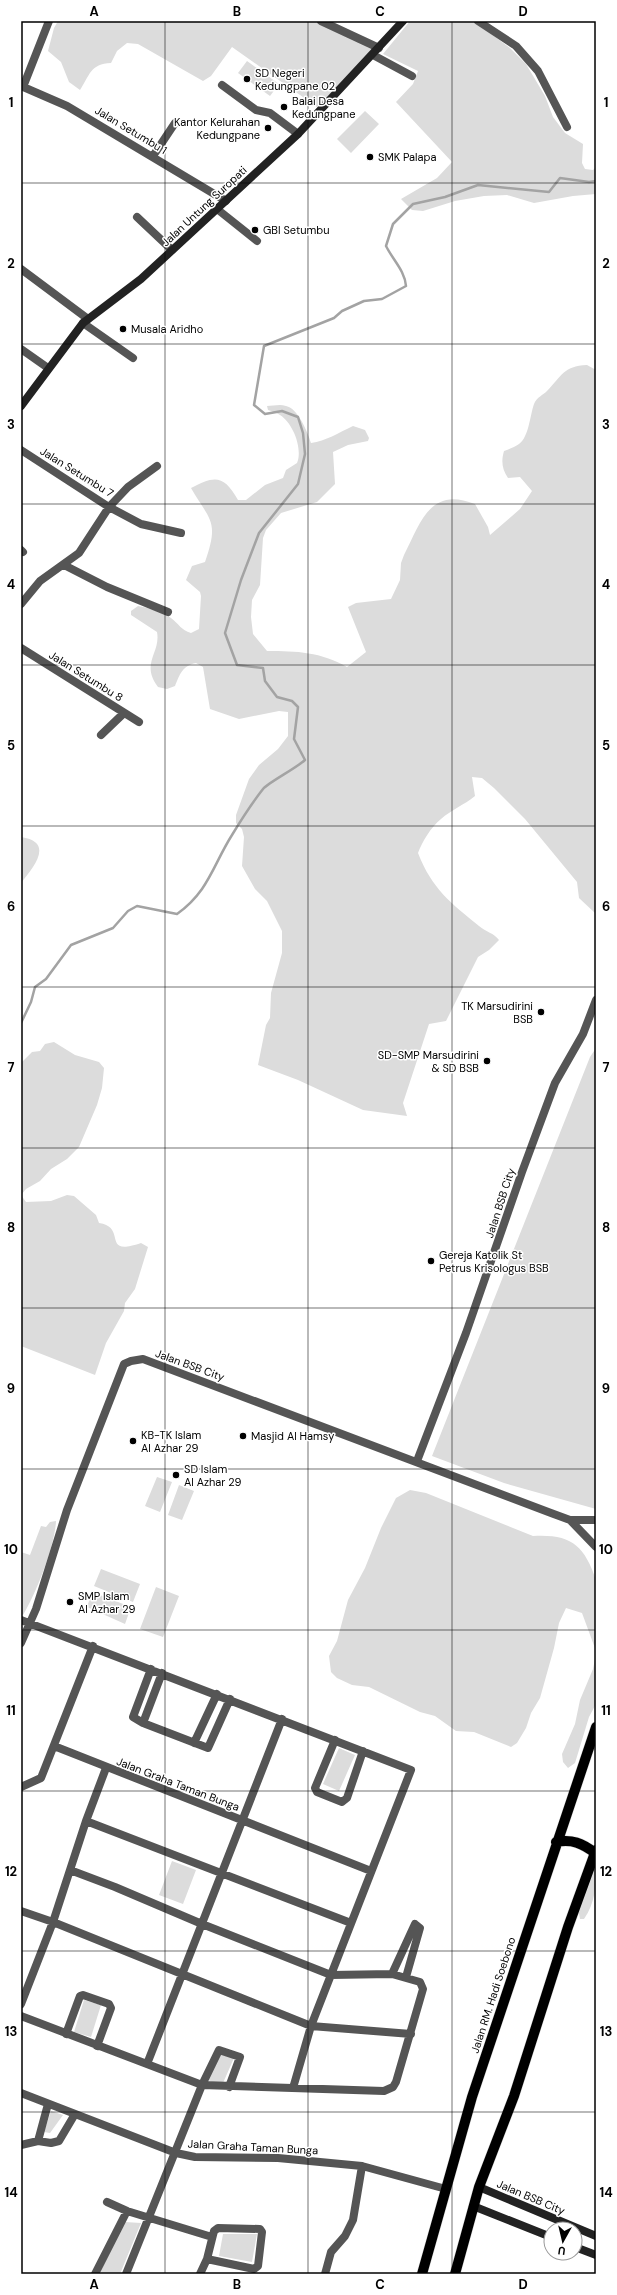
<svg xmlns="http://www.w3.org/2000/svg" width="617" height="2295" viewBox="0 0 617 2295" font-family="'DM Sans',sans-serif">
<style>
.green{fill:#dcdcdc}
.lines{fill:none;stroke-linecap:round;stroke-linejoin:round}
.stream{stroke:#a3a3a3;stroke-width:2.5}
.primary-casing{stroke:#dbdbdb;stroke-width:11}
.street{stroke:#555;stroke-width:8}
.secondary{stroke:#222;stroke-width:8}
.primary{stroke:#000;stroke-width:10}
.grid{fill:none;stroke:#000;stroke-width:1;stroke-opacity:0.55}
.poi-dot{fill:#000;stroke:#fff;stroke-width:1.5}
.labels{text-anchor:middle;stroke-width:3;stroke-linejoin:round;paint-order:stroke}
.poi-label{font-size:11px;fill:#000;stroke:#fff;text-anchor:start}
.street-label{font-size:11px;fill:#000;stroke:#fff}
.neatline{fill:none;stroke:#000;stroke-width:1.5}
.grid-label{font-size:13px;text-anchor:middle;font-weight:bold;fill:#000}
</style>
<rect width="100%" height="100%" fill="#fff"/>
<path class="green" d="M58,21H315L374,49L317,107L232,47L211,76L203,81L138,44L127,43L117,51L111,63C90,64 90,75 80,90L69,82L61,62L48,51L54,28Z
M410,21H474L510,48L526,64L545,96L553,117L565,133L583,144L582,163L585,169L593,170L596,167V194L573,196L534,203L507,195L484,196L455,201L423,211L412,210L401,199L437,178L452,162L396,102L413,84L418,71L383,54Z
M247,61L279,84L270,96L238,73Z
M365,111L379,124L351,153L337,139Z
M587,365L596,370V914L579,898L577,882L525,819L494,788L482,778L472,777L475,796C464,805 451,810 441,819C431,827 422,842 418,853C432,889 451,903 479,926C486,932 494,933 499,940L489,950L478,957L446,1021L429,1024L403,1103L407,1116L363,1110L298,1080L258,1065L266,1025L270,1018L271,993L282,953V931L267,901L255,889L242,866L244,837L242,829L236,823V815L249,779L259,765L278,749L288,736V712L279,711L239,719L210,709L203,667L196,663C182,666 180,674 175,686L167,689L158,687C140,663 161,653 157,632L131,615V611L138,606C148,608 163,611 171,618C179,624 181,630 191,633L199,629L201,596L200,592L186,580L192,566L205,562C219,521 211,522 191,488C215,475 224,475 238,500H246L265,485L283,478L286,470L297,463C303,449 293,423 280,415C277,413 272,411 268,410L267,406C273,406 280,404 286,406C298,408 308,433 311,443C326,441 338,433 353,426L365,430L369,438L368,441L348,445L333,452L335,484L317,502L281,513L266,530L263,538L260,585L252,600L251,617L253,634L267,651C297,651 321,652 347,667L366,652L348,607L356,603L391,599L400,580L401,563L404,555C421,522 430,486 475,504L488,527L490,535L520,509L532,491L520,477L508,478C502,469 501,461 504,451C509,449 515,447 519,444C529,437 530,415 534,404C537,397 543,395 547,391C562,376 563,366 587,365Z
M21,837C56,842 32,869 21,883Z
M54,1042L75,1055L99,1062L104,1068L102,1088L97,1105L79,1147L67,1159L51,1169L40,1181L26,1189L21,1195L26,1202L51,1201L67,1195L74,1196L96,1215L99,1223C128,1227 100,1257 141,1243L148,1247L135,1289L125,1303L124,1311L106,1343L95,1375L21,1346V1063L32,1052L40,1051L45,1044Z
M596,1048V1509L504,1483L432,1456L590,1057Z
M157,1477L172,1482L160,1512L145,1506Z
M179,1485L194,1491L182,1520L168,1515Z
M410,1490L426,1493L533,1536C571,1534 584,1545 596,1580V1651L582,1613L566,1608L559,1623L554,1648L540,1698L531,1713L526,1728L517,1743L511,1747L474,1732L456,1731L435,1716L420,1712L369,1687L352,1685L337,1678L331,1672L329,1656L337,1641L348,1600L365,1568L381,1528L396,1498Z
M56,1521C55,1545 36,1594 23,1615L21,1614V1552L30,1555L41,1526L46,1527L50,1522Z
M101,1569L140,1584L133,1602L94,1586Z
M156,1587L179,1596L163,1637L140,1629Z
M92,1592L131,1607L125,1624L87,1607Z
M596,1654V1704L589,1717L575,1763L568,1768L563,1762L562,1754L575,1724L580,1700L593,1669Z
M339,1748L355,1755L339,1791L323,1784Z
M596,1859C596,1881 597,1900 584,1919H580L578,1908Z
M172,1861L196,1870L183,1904L159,1895Z
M84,2000L101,2005L91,2037L74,2032Z
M218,2052L234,2058L223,2083H215L206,2079Z
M51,2111L63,2115L50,2133L44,2132Z
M125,2222L141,2223L120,2274H99Z
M223,2234H257L252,2262L219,2256Z"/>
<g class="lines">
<path class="stream" d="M21,1023L31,1002L35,987L46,979L71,945L113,928L128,911L137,906L177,914C209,891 213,865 232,835C241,820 252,803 263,789C269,782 295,769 305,760L294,739L298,707L292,701L277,697L265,681L263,668L237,665L225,633L241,580L259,533L298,484L305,454L303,433L298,417L282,411L265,414L254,405L264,346L334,318L342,311L364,301L382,299L406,286C405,271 393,260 386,246L393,224L413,204L445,197L478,185L549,192L560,178L589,182L596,181"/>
<g class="primary-casing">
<path id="primary" d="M556,1842C572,1839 582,1843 595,1853
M422,2274L472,2097L596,1727
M455,2274L479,2187L514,2096L568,1927L596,1850"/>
</g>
<path class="street" d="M321,21L379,48
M478,21L516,46L538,71L567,127
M373,55L412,76
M222,85L256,110L270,113L298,134
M21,86L67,106L226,201
M23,87L49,21
M153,156L175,123
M217,209L257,241
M137,217L172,250
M21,269L88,319
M83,323L133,358
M21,349L48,368
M21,450L109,507L128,487L157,466
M21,550L23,552
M64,565L107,587L168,612
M21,604L40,581L79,553L109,507L141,524L181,533
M21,648L139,722
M101,735L124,713
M417,1461L466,1333L522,1172L555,1083L583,1034L596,1000
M570,1520H596
M21,1620L411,1770L311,2026L293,2088
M21,1643L36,1609L67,1510L124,1364L131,1361L143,1359L551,1513L570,1520L596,1547
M151,1669L133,1717L143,1723L162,1673
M143,1723L208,1748L230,1699
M335,1740L315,1788L317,1792L342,1802L347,1798L363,1751
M194,1743L217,1694
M54,1746L371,1871
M21,1787L41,1778L93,1646
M86,1821L351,1923
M21,1911L53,1922L311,2026L411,2034
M392,1974L415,1924L420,1928L406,1977
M21,2004L53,1922L86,1821L106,1768
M21,2016L202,2085L384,2091L393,2087L396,2082L423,1989L420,1982L392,1974L331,1975L202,1924L115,1887L70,1870
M66,2034L80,1996L83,1995L109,2004L111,2008L97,2046
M147,2064L282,1719
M21,2093L176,2153L195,2157L278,2158L362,2166L446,2189
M38,2141L48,2104
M21,2145L38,2141L51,2143L59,2141L75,2114
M107,2202L127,2211
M218,2228L260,2229L262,2232L258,2266L254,2269L207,2259L214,2231Z
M95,2274L127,2211L212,2237
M126,2274L202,2085L219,2050L240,2057L229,2087
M200,2274L207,2259
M325,2274L331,2252L345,2236L353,2220L362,2166"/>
<path class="secondary" d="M21,406L83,323L141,279L298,134L403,21
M479,2187L596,2236
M473,2206L551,2237
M575,2247L596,2255"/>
<use href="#primary" class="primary"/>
</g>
<path class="grid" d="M165,21V2274M308,21V2274M452,21V2274M21,183H596M21,344H596M21,504H596M21,665H596M21,826H596M21,987H596M21,1148H596M21,1308H596M21,1469H596M21,1630H596M21,1791H596M21,1951H596M21,2112H596"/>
<g class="poi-dot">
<circle cx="247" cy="79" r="4"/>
<circle cx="284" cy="107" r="4"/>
<circle cx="268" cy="128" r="4"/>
<circle cx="370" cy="157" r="4"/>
<circle cx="255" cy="230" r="4"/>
<circle cx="123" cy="329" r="4"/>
<circle cx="541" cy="1012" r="4"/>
<circle cx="487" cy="1061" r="4"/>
<circle cx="431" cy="1261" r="4"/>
<circle cx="243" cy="1436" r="4"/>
<circle cx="133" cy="1441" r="4"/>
<circle cx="176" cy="1475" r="4"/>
<circle cx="70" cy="1602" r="4"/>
</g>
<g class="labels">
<g class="poi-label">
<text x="255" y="77">SD Negeri<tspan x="255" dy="13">Kedungpane 02</tspan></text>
<text x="292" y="105">Balai Desa<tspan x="292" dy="13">Kedungpane</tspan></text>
<text x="260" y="126" text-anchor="end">Kantor Kelurahan<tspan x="260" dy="13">Kedungpane</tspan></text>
<text x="378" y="161">SMK Palapa</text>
<text x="263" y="234">GBI Setumbu</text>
<text x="131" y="333">Musala Aridho</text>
<text x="533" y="1010" text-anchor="end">TK Marsudirini<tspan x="533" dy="13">BSB</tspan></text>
<text x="479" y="1059" text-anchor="end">SD-SMP Marsudirini<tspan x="479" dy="13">&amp; SD BSB</tspan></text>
<text x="439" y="1259">Gereja Katolik St<tspan x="439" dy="13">Petrus Krisologus BSB</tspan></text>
<text x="141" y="1439">KB-TK Islam<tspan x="141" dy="13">Al Azhar 29</tspan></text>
<text x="251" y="1440">Masjid Al Hamsy</text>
<text x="184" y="1473">SD Islam<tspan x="184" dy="13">Al Azhar 29</tspan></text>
<text x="78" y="1600">SMP Islam<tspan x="78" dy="13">Al Azhar 29</tspan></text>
</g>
<g class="street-label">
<text transform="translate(131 130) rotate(31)" y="4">Jalan Setumbu 1</text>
<text transform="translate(204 206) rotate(-43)" y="4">Jalan Untung Suropati</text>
<text transform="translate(77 472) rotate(32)" y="4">Jalan Setumbu 7</text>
<text transform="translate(86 676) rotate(32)" y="4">Jalan Setumbu 8</text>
<text transform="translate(500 1203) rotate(-72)" y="4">Jalan BSB City</text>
<text transform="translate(190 1365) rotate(20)" y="4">Jalan BSB City</text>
<text transform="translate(178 1784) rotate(21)" y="4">Jalan Graha Taman Bunga</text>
<text transform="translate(493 1995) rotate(-72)" y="4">Jalan RM. Hadi Soebono</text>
<text transform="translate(253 2147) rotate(3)" y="4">Jalan Graha Taman Bunga</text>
<text transform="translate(531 2197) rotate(23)" y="4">Jalan BSB City</text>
</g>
</g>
<rect width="617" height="2295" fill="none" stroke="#ffffff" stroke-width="44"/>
<g transform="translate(563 2241) rotate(188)"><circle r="19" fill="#ffffff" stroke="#999999"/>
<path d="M0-3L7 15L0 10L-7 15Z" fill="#000000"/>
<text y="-6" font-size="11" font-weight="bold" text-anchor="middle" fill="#000000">U</text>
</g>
<rect x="22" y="22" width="573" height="2251" class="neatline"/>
<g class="grid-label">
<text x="94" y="16">A</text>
<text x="237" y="16">B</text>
<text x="380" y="16">C</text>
<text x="523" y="16">D</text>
<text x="11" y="107">1</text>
<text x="606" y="107">1</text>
<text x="11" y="268">2</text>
<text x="606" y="268">2</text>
<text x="11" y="429">3</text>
<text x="606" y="429">3</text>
<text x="11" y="589">4</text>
<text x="606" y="589">4</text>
<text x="11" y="750">5</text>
<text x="606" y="750">5</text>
<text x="11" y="911">6</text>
<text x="606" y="911">6</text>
<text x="11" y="1072">7</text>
<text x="606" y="1072">7</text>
<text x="11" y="1232">8</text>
<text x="606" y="1232">8</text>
<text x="11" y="1393">9</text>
<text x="606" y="1393">9</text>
<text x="11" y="1554">10</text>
<text x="606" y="1554">10</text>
<text x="11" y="1715">11</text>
<text x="606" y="1715">11</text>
<text x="11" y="1876">12</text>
<text x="606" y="1876">12</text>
<text x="11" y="2036">13</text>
<text x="606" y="2036">13</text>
<text x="11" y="2197">14</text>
<text x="606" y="2197">14</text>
<text x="94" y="2289">A</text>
<text x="237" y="2289">B</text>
<text x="380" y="2289">C</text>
<text x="523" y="2289">D</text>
</g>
</svg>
